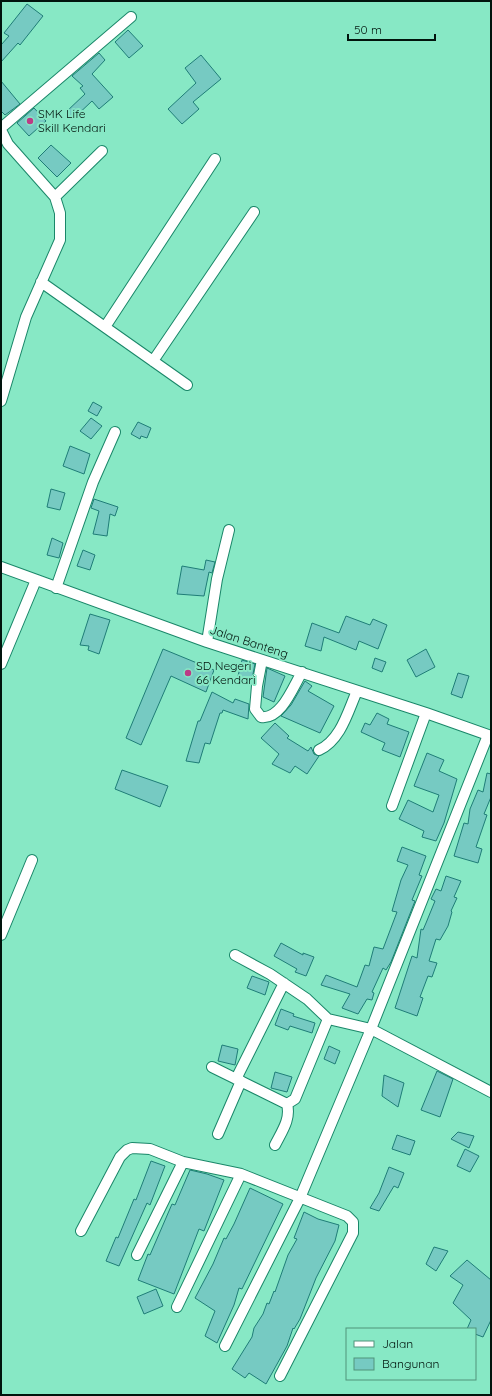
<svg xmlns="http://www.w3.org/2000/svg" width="492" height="1396" viewBox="0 0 492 1396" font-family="Quicksand,sans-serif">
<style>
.building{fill:#76cac2;stroke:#1f7d77}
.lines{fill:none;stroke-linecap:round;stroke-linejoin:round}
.minor-casing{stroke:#1a8769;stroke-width:12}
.minor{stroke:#fff;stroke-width:10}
.poi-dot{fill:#bc3b86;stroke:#87e8c5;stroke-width:1.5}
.labels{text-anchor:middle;stroke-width:4;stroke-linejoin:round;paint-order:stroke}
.poi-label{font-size:12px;fill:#01140d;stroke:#87e8c5;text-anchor:start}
.street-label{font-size:12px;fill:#01140d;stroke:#87e8c5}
</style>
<rect width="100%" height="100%" fill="#87e8c5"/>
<path class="building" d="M27,4L43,16L20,45L18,43L1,62V45L9,36L4,33Z
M128,30L143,46L129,58L115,42Z
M99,53L105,60L92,74L113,97L99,109L92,101L73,119L66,112L85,94L80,88L83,86L72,76Z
M201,55L221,79L193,102L199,109L182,124L168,109L196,83L185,68Z
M1,81L20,104L5,115L1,111Z
M34,108L46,121L29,136L17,123Z
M51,145L71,163L57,177L38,158Z
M93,402L102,407L97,416L88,411Z
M91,418L102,426L91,439L80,431Z
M138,422L151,428L147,438L141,436L140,439L131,434Z
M70,446L90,454L84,474L63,466Z
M51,489L65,493L60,510L47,507Z
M94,499L118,507L115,516L110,514L107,536L93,534L99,511L91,508Z
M52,538L63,543L59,558L47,555Z
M83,550L95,555L90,570L77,566Z
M206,560L215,562L212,573L209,572L204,596L177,594L182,566L204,570Z
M90,614L110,620L99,654L88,650L89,646L80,645Z
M346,616L370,625L373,619L387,625L378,649L359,641L356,650L324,637L321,651L305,646L312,623L339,633Z
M163,649L214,670L206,692L171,676L141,745L126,738Z
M426,649L435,667L416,677L407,660Z
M375,658L386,662L382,672L372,668Z
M242,660L255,664L251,684L237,680Z
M267,668L285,676L274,702L263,697Z
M458,673L469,676L462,698L451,694Z
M305,681L312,686L308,691L334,706L320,733L281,716L291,705Z
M212,692L233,703L235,699L249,704L248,719L223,710L222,713H220L210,744L205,743L199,763L186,761L198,721H200Z
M377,713L389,719L387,724L409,732L400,757L382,750L385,743L361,732L365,723L370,725Z
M275,723L289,736L287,738L308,751L311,747L314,754L319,756L307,774L295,766L290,773L272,764L279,754L261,738Z
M427,753L444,760L439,771L457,779L444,823L436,841L422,837L424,831L399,819L408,800L433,812L439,795L414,786Z
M122,770L168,786L160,807L115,789Z
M487,773L491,774V797L484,814L487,815L476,847L482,849L478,863L454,856L464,823L468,824L470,809L478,790L483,792Z
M402,847L426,856L419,875L422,876L412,900L415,901L391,962L386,970L383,968L372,992L374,993L372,1000L367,999L358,1014L342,1008L350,994L321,985L326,975L357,987L365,965L369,966L374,947L383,949L397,912L392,911L401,880L408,865L397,861Z
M446,876L461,881L454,897L457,898L451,911L452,912L448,926L440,940L436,939L429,961L437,963L432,977L428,976L420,997L423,998L417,1016L395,1008L412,956L417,958L421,929L423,930L426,923L435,901L431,899L436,889L441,891Z
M281,943L303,955V953L314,957L306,976L295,972L297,969L274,956Z
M252,976L269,982L265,995L247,988Z
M281,1009L294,1014L293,1016L315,1023L312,1033L290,1026L288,1030L275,1025Z
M222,1045L238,1049L235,1065L218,1061Z
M329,1046L340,1051L335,1064L324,1059Z
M437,1071L453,1079L440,1117L421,1110Z
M275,1072L292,1077L287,1092L271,1088Z
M384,1075L404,1083L398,1107L382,1096Z
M458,1132L474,1136L469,1148L451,1139Z
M397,1135L415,1141L410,1155L392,1149Z
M465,1149L479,1156L470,1172L457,1166Z
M151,1161L165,1166L150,1205L147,1203L119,1266L106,1261L116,1237L118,1238L134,1199L136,1200Z
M389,1167L404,1173L398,1188L394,1186L379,1211L370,1208L379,1193Z
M190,1170L207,1174L224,1180L204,1231L199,1229L174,1294L138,1280L148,1254L150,1255L172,1204L175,1205Z
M250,1188L283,1204L242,1289L239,1288L234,1305L217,1343L205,1336L215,1311L195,1298L213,1264L224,1238L226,1239L234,1224Z
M304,1212L318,1219L339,1225L335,1241L316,1278L300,1319L294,1329L293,1328L287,1346L266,1384L249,1373L245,1378L232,1369L252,1337L254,1328L263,1314L267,1303L269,1304L274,1291L275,1292L288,1255L297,1239L294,1238Z
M434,1247L448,1251L436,1271L426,1264Z
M467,1260L491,1280V1320L483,1337L475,1334V1329H467L471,1320L453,1303L463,1285L450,1276Z
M156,1289L163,1306L144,1314L137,1297Z"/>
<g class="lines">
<g class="minor-casing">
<path id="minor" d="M1,128L131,17
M1,130L8,144L55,197
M41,282L187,385
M105,327L215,159
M153,361L254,212
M1,401L26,317L60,240V213L55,197L102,151
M1,567L207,642L426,713L491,736
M56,588L93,482L115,432
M207,642L217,579L229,530
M262,660L257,686L255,709L261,717C281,720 293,687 302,672
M1,664L36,580
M319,750C341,740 348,711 357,691
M392,806L426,713
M1,935L32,860
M235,955L270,974L307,999L328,1019L371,1029L491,1092
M212,1067L287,1104L295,1099L328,1019
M236,1079L284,983
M218,1134L241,1081
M275,1145C282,1131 291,1119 287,1104
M81,1231L120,1157L127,1150L132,1148L150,1149L183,1162L241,1174L347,1216L353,1222V1233L280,1376
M137,1255L183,1162
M177,1307L241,1174
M225,1346L300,1198L371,1029L488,735"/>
</g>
<use href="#minor" class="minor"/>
</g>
<g class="poi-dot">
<circle cx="30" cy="121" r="4"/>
<circle cx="188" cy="673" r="4"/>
</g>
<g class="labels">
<g class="poi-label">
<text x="38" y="118">SMK Life<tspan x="38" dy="14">Skill Kendari</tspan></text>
<text x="196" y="670">SD Negeri<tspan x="196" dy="14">66 Kendari</tspan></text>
</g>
<g class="street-label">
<text transform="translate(249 642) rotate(18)" y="4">Jalan Banteng</text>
</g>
</g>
<rect width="492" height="1396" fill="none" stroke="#01140d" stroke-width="4"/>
<rect x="346" y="1328" width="130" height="52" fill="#87e8c5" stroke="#51937b"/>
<rect x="354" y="1341" width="20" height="6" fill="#ffffff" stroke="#51937b"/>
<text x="382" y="1348" font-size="12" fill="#01140d">Jalan</text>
<rect x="354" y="1358" width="20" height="12" fill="#76cac2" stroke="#51937b"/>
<text x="382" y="1368" font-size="12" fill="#01140d">Bangunan</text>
<path d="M348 34v6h87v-6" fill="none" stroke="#01140d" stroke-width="2"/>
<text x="354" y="34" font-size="12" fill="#01140d" stroke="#87e8c5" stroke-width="3" paint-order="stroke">50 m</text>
</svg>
